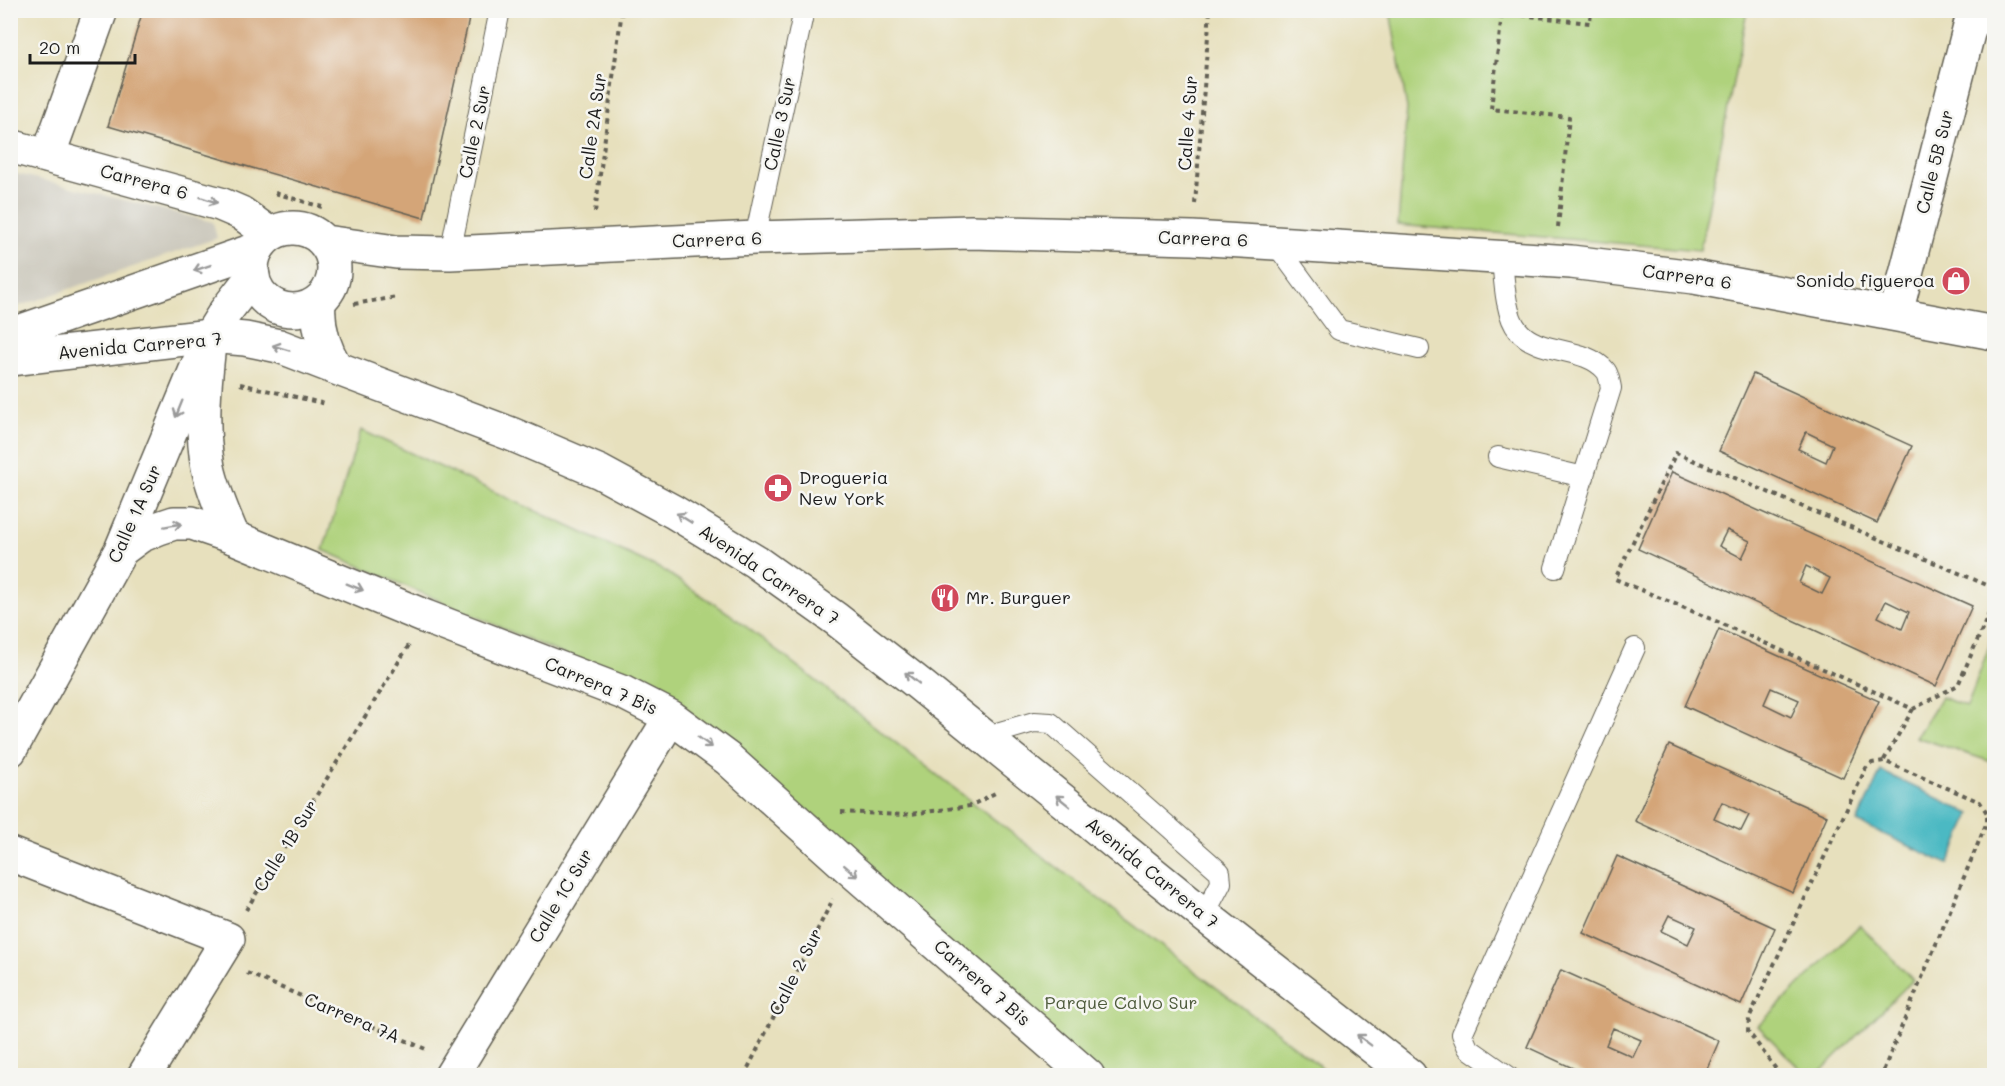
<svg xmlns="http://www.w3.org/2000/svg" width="2005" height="1086" viewBox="0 0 2005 1086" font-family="Mali,sans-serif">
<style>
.industrial{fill:#c8c4b8}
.green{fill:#afd27b;stroke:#66774c;stroke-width:1.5}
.water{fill:#4bb9c3;stroke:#346a70;stroke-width:1.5}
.building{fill:#d4a578;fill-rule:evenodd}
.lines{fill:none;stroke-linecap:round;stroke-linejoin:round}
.service-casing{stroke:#636154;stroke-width:22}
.minor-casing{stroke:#636154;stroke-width:36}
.tertiary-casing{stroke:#636154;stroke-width:36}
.secondary-casing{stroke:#636154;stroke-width:36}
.path{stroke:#636154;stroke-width:4;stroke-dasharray:4.5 4.5;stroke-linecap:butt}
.service{stroke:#fff;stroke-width:20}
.minor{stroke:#fff;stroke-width:33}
.tertiary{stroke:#fff;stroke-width:33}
.secondary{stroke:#fff;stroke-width:33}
.oneway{stroke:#999}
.labels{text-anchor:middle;stroke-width:5;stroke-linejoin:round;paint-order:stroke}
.street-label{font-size:18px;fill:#1c1c1c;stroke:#f6f6f2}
.poi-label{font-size:18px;fill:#1c1c1c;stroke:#f6f6f2;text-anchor:start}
.park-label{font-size:18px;fill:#4f5c3d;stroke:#f6f6f2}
</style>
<rect width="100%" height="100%" fill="#f6f6f2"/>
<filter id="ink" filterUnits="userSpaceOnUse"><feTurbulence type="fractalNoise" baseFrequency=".0167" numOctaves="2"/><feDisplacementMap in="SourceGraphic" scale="12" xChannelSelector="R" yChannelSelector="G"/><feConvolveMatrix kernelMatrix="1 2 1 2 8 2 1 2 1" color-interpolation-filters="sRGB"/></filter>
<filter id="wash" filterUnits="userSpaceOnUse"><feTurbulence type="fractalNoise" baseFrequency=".008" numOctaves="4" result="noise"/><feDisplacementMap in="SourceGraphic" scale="24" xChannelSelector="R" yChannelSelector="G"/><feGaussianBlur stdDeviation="1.35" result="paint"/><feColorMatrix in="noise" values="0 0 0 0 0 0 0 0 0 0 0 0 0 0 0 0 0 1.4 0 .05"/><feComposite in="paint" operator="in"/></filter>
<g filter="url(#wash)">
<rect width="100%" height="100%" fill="#e7e0bd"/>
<path class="industrial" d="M10,172L213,222L217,238L11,309Z"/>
<path class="green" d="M1390,11H1747L1700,250L1398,225L1407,108Z
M361,430L663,570L730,614L1017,837L1332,1075H1099L624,681L323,550Z
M1994,633V756L1992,762L1916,737L1941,697L1967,707Z
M1860,925L1913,980L1817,1075H1806L1758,1026Z"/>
<path class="water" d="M1881,771L1971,814L1948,864L1857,822Z"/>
<g id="blocks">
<path class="building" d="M143,10H471L424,218L108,126Z
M1753,374L1912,446L1877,523L1719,451ZM1806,432L1833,445L1826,462L1798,449Z
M1672,472L1972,606L1936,686L1638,549ZM1727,530L1750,541L1742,558L1719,546ZM1806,566L1830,578L1822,594L1799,583ZM1886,601L1909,612L1902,629L1878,617Z
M1719,629L1879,701L1843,778L1685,706ZM1771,688L1799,700L1791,717L1764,704Z
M1669,745L1827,816L1793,893L1635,821ZM1722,802L1749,815L1741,831L1714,819Z
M1617,856L1775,928L1741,1005L1583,933ZM1669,915L1696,927L1688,944L1661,931Z
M1561,970L1719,1041L1704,1076H1590L1527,1047ZM1613,1028L1641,1040L1633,1057L1606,1045Z"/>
</g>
</g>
<g filter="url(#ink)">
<use href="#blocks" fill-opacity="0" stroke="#636154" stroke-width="1.5"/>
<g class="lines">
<g class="service-casing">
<path id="service" d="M755,238L804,10
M1275,243L1339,330L1419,349
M450,253L500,10
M1502,258C1504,278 1505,315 1518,330C1539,356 1584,345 1606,371C1609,375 1610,383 1611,388L1555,568
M1498,457L1584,477
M983,737L1034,722L1051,723L1220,872L1221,883L1204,915
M1508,1076L1468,1048L1462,1034L1635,648"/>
</g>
<g class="minor-casing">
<path id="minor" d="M48,156L101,10
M1896,313L1974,10
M121,550L140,536L159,528L174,523H192L233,537L426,617L624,693L671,717L728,759L849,868L1088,1076
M10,750L121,550L210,336L225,312L253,276
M10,854L228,939L144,1076
M451,1076L671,717"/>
</g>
<g class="tertiary-casing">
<path id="tertiary" d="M10,146L220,204L241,213L270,234
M252 269a41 41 0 1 1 82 0a41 41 0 1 1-82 0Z
M325,242L396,252L450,253L755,238L971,232L1192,238L1275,243L1571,262L1694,277L1994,333"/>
</g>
<g class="secondary-casing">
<path id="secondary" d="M319,302C317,326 323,347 336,368
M10,335L257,249
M210,336C205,379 200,424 208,467C213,491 224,515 233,537
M10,359L210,336L245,339L279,346L336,368L511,434L600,472L674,512L756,562L836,619L919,684L1204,915L1410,1076"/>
</g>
<path class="path" d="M275,193L322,207
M1195,204L1210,10
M595,212L622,10
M1558,227L1569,117L1491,109L1502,13L1590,23L1591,10
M354,304L397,297
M240,384L326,404
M1994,588L1676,453L1615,579L1711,619L1913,709L1958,685L1994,602
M1884,760L1913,709
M841,812L903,815L970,806L995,793
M246,910L409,645
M247,973L428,1050
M744,1076L833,899
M1781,1076L1748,1031L1749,1018L1866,768L1872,763L1884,761L1980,802L1987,813V822L1881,1076"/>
<use href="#service" class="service"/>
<use href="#minor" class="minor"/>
<use href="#tertiary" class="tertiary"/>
<use href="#secondary" class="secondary"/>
</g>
<defs><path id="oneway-shaft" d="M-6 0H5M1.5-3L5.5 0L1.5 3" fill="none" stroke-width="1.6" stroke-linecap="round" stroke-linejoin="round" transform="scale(1.5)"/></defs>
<g class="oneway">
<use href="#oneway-shaft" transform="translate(209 200) rotate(18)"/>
<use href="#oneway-shaft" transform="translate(202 268) rotate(161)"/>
<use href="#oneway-shaft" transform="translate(281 348) rotate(-163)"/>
<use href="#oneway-shaft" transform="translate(179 409) rotate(112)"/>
<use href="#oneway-shaft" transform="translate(684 518) rotate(-148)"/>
<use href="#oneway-shaft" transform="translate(173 525) rotate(-10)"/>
<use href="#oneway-shaft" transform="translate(355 587) rotate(22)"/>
<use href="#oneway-shaft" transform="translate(912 678) rotate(-142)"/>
<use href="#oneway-shaft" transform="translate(705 742) rotate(36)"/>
<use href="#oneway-shaft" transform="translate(1063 801) rotate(-141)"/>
<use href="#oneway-shaft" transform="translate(851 871) rotate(41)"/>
<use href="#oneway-shaft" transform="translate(1364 1040) rotate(-143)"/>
</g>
</g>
<defs>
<g id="shop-disc" transform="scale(1.5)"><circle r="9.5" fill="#d1495b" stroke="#f6f6f2"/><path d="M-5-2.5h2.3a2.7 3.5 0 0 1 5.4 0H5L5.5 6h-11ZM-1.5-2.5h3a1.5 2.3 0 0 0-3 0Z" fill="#fff"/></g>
<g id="pharmacy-disc" transform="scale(1.5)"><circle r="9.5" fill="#d1495b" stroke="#f6f6f2"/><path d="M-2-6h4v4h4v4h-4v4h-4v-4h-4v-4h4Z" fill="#fff"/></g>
<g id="restaurant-disc" transform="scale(1.5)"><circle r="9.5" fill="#d1495b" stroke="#f6f6f2"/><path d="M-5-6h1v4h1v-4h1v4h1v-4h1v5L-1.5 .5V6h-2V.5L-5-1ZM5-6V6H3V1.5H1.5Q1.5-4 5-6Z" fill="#fff"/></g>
</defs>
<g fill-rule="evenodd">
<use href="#shop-disc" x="1956" y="281"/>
<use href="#pharmacy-disc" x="778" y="488"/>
<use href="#restaurant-disc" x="945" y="598"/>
</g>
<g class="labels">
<g class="street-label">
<text transform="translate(1188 123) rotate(-86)" y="6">Calle 4 Sur</text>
<text transform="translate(780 124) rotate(-78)" y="6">Calle 3 Sur</text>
<text transform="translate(593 126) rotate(-82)" y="6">Calle 2A Sur</text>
<text transform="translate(475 132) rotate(-78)" y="6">Calle 2 Sur</text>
<text transform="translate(1935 162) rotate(-76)" y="6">Calle 5B Sur</text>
<text transform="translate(144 182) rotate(15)" y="6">Carrera 6</text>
<text transform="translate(1203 239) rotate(2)" y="6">Carrera 6</text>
<text transform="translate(717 240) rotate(-2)" y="6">Carrera 6</text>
<text transform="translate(1687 277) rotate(8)" y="6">Carrera 6</text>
<text transform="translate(140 346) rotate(-5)" y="6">Avenida Carrera 7</text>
<text transform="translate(135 514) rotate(-66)" y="6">Calle 1A Sur</text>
<text transform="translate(769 575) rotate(34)" y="6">Avenida Carrera 7</text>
<text transform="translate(601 686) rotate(23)" y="6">Carrera 7 Bis</text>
<text transform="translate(286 846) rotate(-58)" y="6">Calle 1B Sur</text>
<text transform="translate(1152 873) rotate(39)" y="6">Avenida Carrera 7</text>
<text transform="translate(561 896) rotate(-59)" y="6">Calle 1C Sur</text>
<text transform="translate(796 972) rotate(-63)" y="6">Calle 2 Sur</text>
<text transform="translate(982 983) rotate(41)" y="6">Carrera 7 Bis</text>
<text transform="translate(352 1018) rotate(23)" y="6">Carrera 7A</text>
</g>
<g class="poi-label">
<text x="1935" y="287" text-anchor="end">Sonido figueroa</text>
<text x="799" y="484">Drogueria<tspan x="799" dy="21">New York</tspan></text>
<text x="966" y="604">Mr. Burguer</text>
</g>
<g class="park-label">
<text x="1121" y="1009">Parque Calvo Sur</text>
</g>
</g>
<rect width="2005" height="1086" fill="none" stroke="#f6f6f2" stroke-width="36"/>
<path d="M30 54v9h105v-9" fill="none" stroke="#1c1c1c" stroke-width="3"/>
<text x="39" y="54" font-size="18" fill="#1c1c1c" stroke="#f6f6f2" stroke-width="4.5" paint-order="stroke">20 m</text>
</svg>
